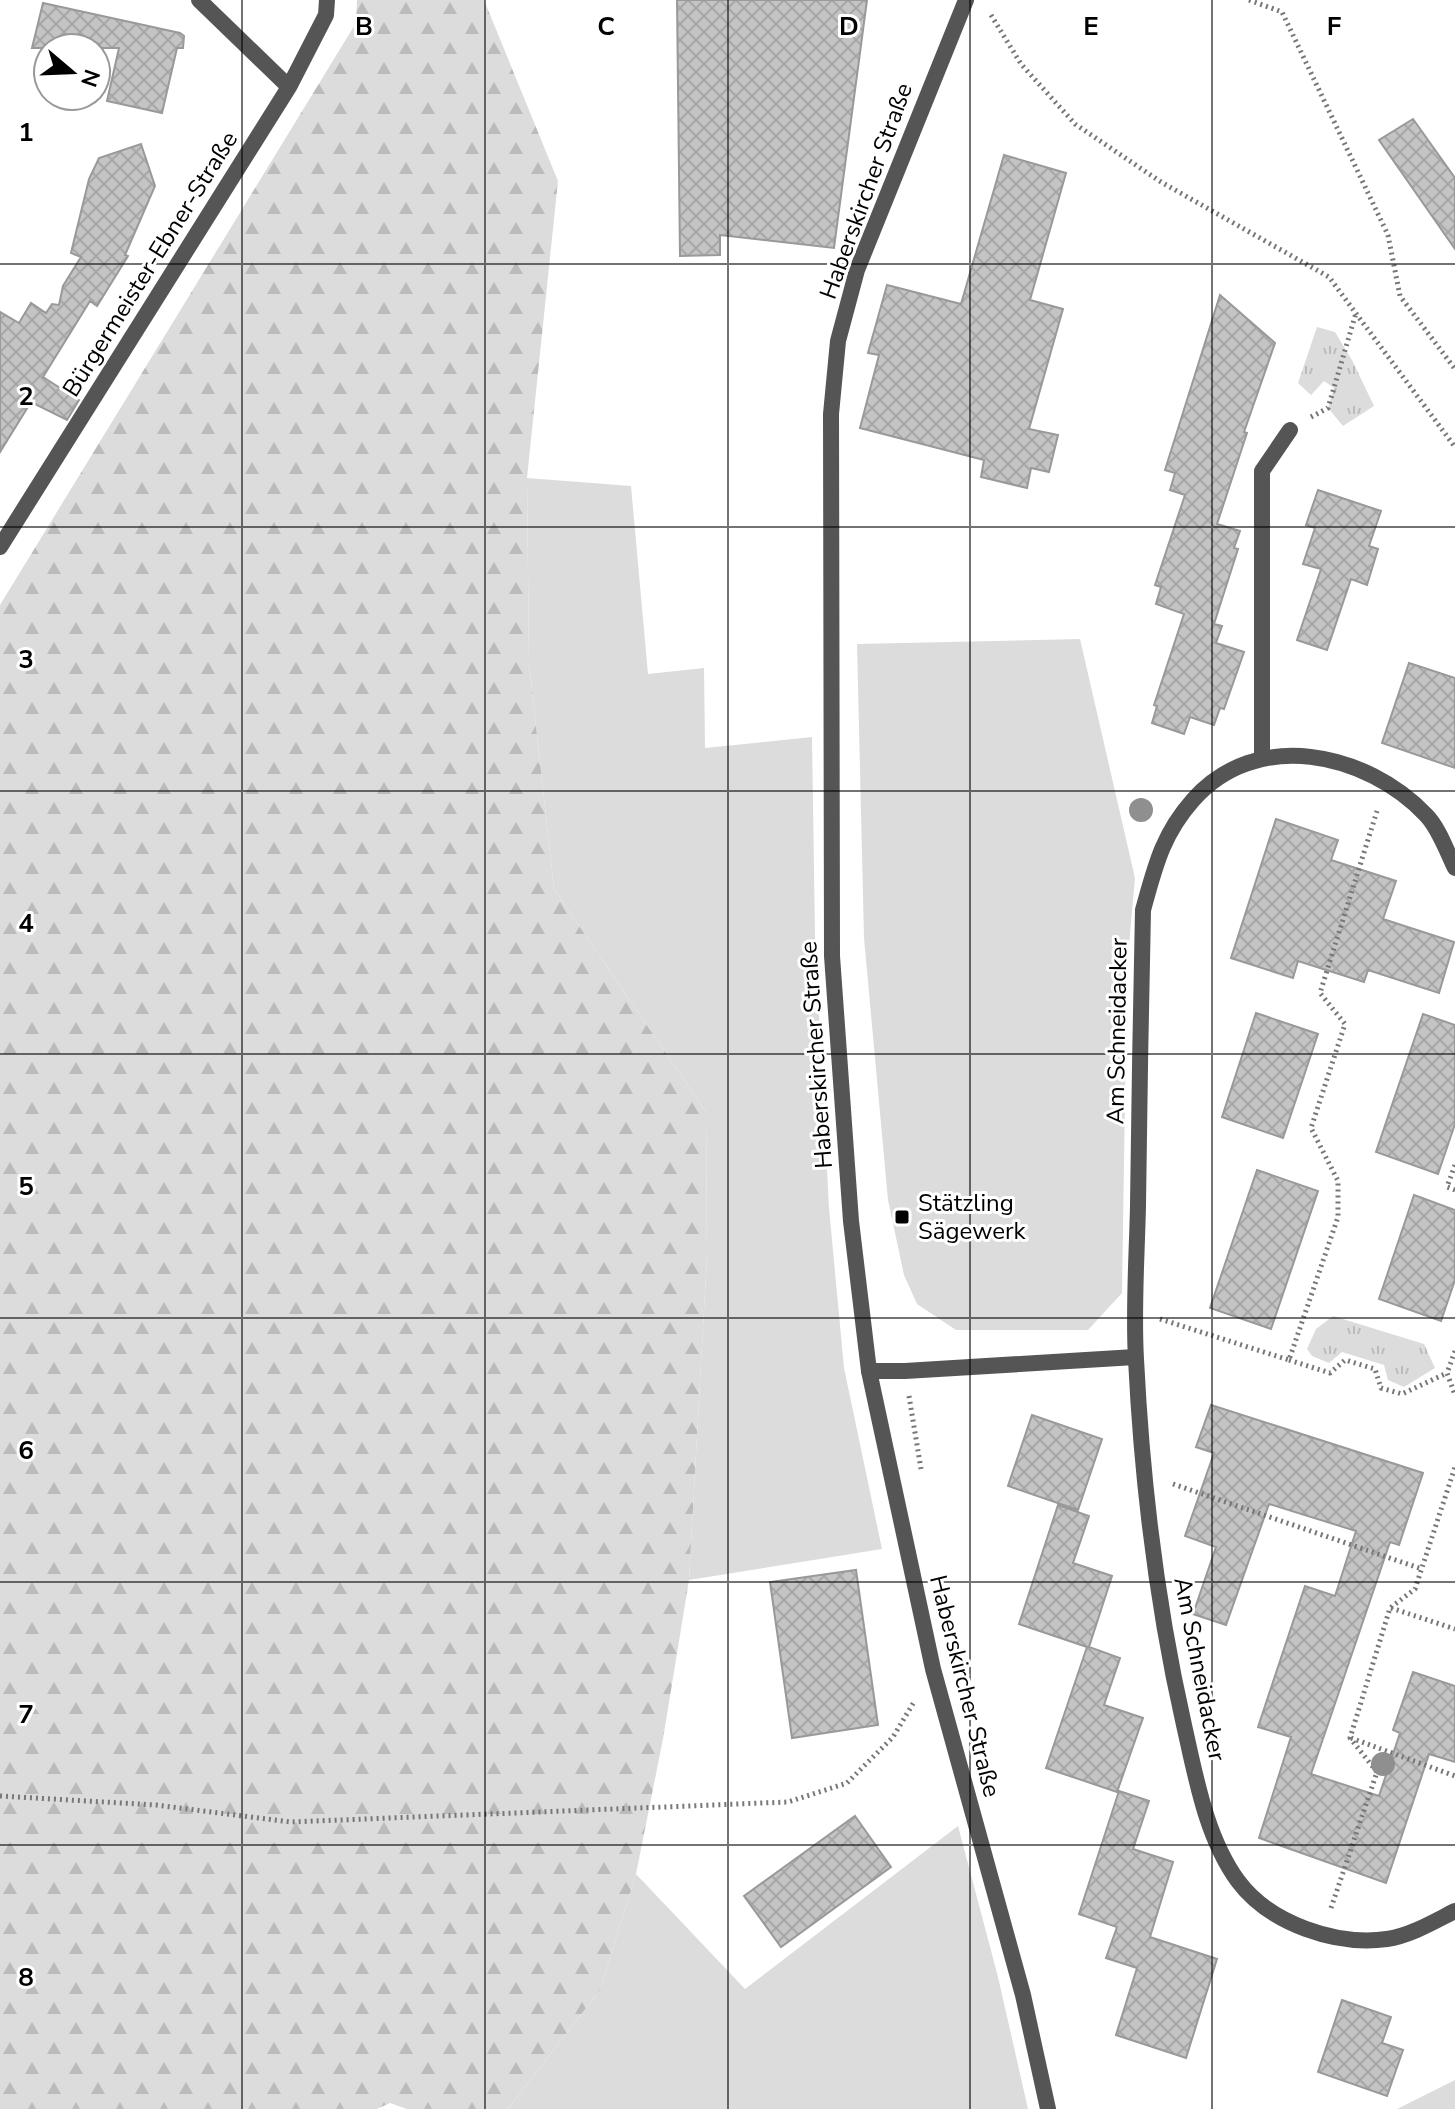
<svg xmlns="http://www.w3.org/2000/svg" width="1455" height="2109" viewBox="0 0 1455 2109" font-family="'Nunito Sans',sans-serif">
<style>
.green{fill:#dcdcdc}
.forest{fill:url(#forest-firs)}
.park{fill:url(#park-tufts)}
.building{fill:url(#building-cross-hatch);stroke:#999;stroke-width:2}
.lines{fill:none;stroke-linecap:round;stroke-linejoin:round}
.path{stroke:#777;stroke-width:5;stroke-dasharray:2 4;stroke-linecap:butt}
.minor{stroke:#555;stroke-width:16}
.tertiary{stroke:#555;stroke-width:16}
.tree{fill:#8f8f8f}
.grid{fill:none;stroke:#000;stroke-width:2;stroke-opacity:0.55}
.poi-dot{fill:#000;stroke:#fff;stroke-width:3}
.labels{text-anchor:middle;stroke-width:6;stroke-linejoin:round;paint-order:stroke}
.street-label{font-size:24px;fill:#000;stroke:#fff}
.poi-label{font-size:24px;fill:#000;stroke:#fff;text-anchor:start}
.grid-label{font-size:26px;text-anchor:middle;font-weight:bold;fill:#000;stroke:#fff;stroke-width:6;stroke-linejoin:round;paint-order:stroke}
</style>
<defs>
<pattern id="forest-firs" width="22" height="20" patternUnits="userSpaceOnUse" patternTransform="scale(2)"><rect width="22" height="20" fill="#dcdcdc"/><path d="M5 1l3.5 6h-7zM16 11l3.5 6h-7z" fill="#bbb"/></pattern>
<pattern id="park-tufts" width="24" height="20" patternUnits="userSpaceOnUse" patternTransform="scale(2)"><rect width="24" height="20" fill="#dcdcdc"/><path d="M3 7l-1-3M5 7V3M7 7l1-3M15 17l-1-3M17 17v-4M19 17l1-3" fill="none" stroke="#bbb"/></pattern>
<pattern id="building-cross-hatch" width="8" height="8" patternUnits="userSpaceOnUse" patternTransform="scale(2)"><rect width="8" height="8" fill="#c4c4c4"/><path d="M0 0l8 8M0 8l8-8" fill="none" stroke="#a7a7a7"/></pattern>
</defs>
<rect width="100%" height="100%" fill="#fff"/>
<path class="green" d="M527,478L631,486L648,674L704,668L705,748L812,737L815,936L829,1208L844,1368L882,1549L689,1580L707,1256L706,1112L554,889L529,662Z
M1080,639L1135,878L1127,967L1122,1293L1088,1330H956L917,1304L904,1275L888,1200L864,938L857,644Z
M958,1826L998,1977L1028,2109H508L600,1990L636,1874L745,1989Z
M1455,2080V2109H1397Z"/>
<path class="forest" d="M357,0H484L558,181L527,478L529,662L554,889L706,1112L707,1256L689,1580L663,1739L636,1874L600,1990L508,2109H407L390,2103L377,2109H0V605L356,23Z"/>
<path class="park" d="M1317,327L1335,332L1353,362L1374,406L1343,426L1328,408L1334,388L1324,381L1311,395L1298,383Z
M1333,1316L1424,1344L1435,1368L1404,1387L1388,1380L1384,1365L1342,1352L1329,1363L1312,1356L1307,1349L1316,1329Z"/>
<path class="building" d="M677,0H867L834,248L720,235V255L680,256Z
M43,3L180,33L184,36L183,48H177L162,113L107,101L119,48H32Z
M1413,119L1455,178V249L1379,140Z
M141,144L155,186L125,255L128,256L97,306L90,301L43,377L79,400L67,420L31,402L0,452V312L19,323L31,303L46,313L52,304L59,305L63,286L81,257L71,253L89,179L99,158Z
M1004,155L1066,173L1030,300L1063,309L1029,429L1058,435L1049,472L1031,468L1027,488L981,477L984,460L860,428L879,355L868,353L887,285L961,304Z
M1220,295L1275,343L1244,432L1247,433L1217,524L1240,531L1234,548L1238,549L1214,624L1222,626L1216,643L1244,652L1224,709L1220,708L1214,725L1190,717L1184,734L1152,723L1157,706L1154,705L1184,614L1156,604L1161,587L1155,585L1185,495L1170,490L1175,473L1165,470Z
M1318,490L1381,511L1369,546L1378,549L1367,585L1351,579L1327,650L1297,640L1321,569L1303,564L1315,528L1306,525Z
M1409,663L1455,678V768L1382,743Z
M1276,819L1338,840L1331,860L1396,881L1383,919L1454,942L1439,993L1368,970L1364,982L1298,961L1293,978L1231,958Z
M1256,1013L1318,1034L1283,1138L1222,1117Z
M1423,1014L1455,1025V1124L1438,1174L1376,1152Z
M1257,1170L1318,1191L1271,1329L1210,1308Z
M1414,1195L1455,1210V1280L1441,1321L1379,1299Z
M1211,1405L1423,1473L1399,1545L1390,1542L1311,1774L1379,1796L1400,1733L1393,1730L1413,1672L1455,1686V1762L1429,1754L1386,1883L1259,1838L1291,1737L1258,1727L1305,1586L1335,1596L1356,1531L1269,1504L1226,1625L1193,1614L1216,1547L1185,1536L1214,1453L1196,1447Z
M1032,1415L1102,1439L1078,1510L1008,1486Z
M1058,1505L1089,1516L1073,1563L1112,1576L1089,1647L1120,1658L1104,1705L1143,1718L1117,1792L1046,1768L1087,1647L1019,1624Z
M856,1570L878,1725L792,1738L770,1582Z
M1119,1791L1149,1801L1133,1849L1173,1862L1150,1937L1217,1959L1186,2058L1116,2035L1137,1968L1106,1958L1117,1927L1079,1914Z
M855,1816L891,1867L781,1947L744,1896Z
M1342,2000L1391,2017L1382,2043L1403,2050L1387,2096L1318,2072Z"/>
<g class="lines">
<path class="path" d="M1249,0L1282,12L1388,235L1400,296L1455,369
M991,15L1021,64L1075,124L1161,182L1329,277L1455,447
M1311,417L1328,408L1356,313
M1455,1165L1447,1187L1455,1190
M1160,1319L1289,1360L1338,1217V1181L1311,1128L1345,1024L1320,993L1377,811
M1455,1351L1447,1373L1455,1395
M1289,1360L1330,1373L1345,1360L1375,1369L1381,1388L1402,1394L1447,1373
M909,1396L921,1469
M1173,1484L1422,1569
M1391,1608L1455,1629
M1351,1738L1455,1776
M0,1796L156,1805L290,1822L788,1802L847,1783L893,1737L914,1702
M1331,1908L1377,1772L1350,1738L1390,1608L1415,1589L1455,1467"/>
<path class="minor" d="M199,0L289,87
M0,547L289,87L326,15L327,0
M1262,759V471L1290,430
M1455,868C1447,852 1439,828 1426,815C1366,752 1256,728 1193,800C1162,835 1155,867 1143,910C1141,1008 1139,1107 1138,1205C1137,1256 1133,1308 1136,1359C1142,1482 1157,1606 1184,1725C1196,1778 1206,1837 1238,1881C1270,1924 1336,1946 1387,1939C1410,1936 1435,1921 1455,1911
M869,1371H905L1135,1357"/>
<path class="tertiary" d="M966,0L857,270L838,341L831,414L832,956L851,1221L869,1371L933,1669L1023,1995L1048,2109"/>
</g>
<g class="tree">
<circle cx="1141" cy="810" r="12"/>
<circle cx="1383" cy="1764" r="12"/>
</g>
<path class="grid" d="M242,0V2109M485,0V2109M728,0V2109M970,0V2109M1212,0V2109M0,264H1455M0,527H1455M0,791H1455M0,1054H1455M0,1318H1455M0,1582H1455M0,1845H1455"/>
<rect class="poi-dot" x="894" y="1209" width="16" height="16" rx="4"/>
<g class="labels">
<g class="street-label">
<text transform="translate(866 191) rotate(-70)" y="8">Haberskircher Straße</text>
<text transform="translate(150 264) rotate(-58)" y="8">Bürgermeister-Ebner-Straße</text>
<text transform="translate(1117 1031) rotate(-89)" y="8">Am Schneidacker</text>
<text transform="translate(816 1055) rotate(-94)" y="8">Haberskircher Straße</text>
<text transform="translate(1200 1669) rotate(79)" y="8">Am Schneidacker</text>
<text transform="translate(965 1686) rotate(76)" y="8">Haberskircher Straße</text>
</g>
<g class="poi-label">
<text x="918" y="1211">Stätzling<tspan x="918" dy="28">Sägewerk</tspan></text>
</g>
</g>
<g class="grid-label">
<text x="364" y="35">B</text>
<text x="606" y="35">C</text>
<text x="849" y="35">D</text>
<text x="1091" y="35">E</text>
<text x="1334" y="35">F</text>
<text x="26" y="141">1</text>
<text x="26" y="405">2</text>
<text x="26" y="668">3</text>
<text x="26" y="932">4</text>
<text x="26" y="1195">5</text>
<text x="26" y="1459">6</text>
<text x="26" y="1723">7</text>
<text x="26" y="1986">8</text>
</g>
<g transform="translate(72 72) rotate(109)"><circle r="38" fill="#ffffff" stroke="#999999" stroke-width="2"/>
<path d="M0-6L14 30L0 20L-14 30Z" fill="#000000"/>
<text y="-12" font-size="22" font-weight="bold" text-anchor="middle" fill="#000000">N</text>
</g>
</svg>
